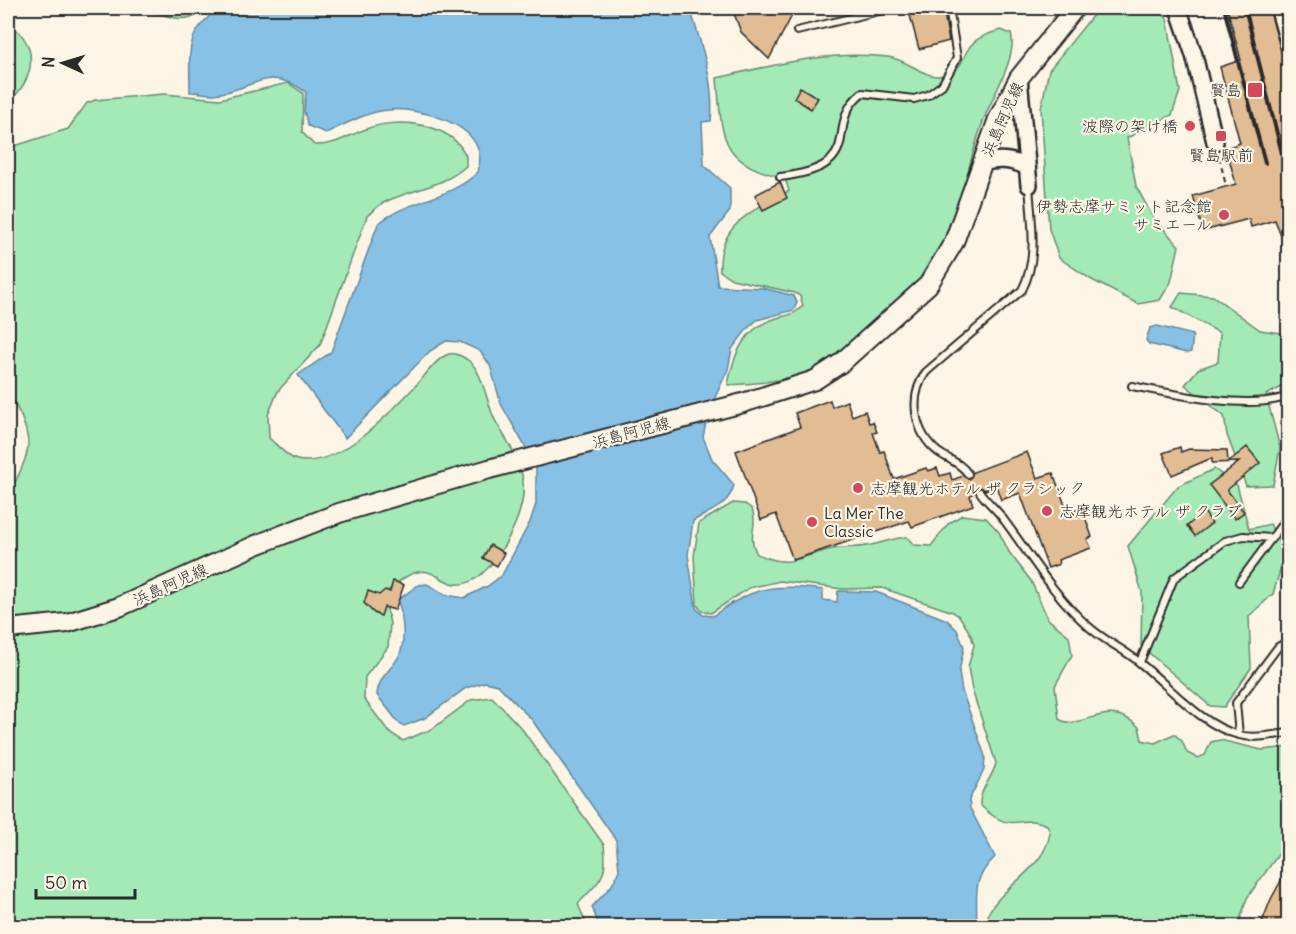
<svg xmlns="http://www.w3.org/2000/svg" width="1296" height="934" viewBox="0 0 1296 934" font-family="Delius,'Klee One',sans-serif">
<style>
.green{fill:#a3eab7;stroke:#678a71;stroke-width:1.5}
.water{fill:#87c2e6;stroke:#62869b;stroke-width:1.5}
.building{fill:#e2bc93;stroke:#2b2b2b;stroke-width:1.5}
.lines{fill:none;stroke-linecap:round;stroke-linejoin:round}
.service-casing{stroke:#2b2b2b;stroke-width:10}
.tertiary-casing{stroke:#2b2b2b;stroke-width:20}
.primary-casing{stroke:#2b2b2b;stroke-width:22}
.trunk-casing{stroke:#2b2b2b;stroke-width:24}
.path{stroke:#2b2b2b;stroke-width:2;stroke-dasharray:6 4.5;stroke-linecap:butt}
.service{stroke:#fcf5e5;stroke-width:6}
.tertiary{stroke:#fcf5e5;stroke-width:15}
.primary{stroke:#fcf5e5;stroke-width:18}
.trunk{stroke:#fcf5e5;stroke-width:20}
.rail{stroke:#2b2b2b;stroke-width:4}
.poi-dot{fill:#d1495b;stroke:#fcf5e5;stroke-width:2}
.labels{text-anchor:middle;stroke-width:4.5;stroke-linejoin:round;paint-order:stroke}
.poi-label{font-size:16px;fill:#2b2b2b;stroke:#fcf5e5;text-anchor:end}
.street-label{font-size:16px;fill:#2b2b2b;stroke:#fcf5e5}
</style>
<rect width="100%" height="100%" fill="#fcf5e5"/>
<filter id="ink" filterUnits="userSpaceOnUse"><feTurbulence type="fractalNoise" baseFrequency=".0167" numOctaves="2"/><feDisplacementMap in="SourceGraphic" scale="12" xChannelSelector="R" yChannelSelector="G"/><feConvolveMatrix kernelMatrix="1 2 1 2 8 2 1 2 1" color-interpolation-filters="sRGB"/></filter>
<g filter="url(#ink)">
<path class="green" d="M144,8H206C187,27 166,16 144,8Z
M1106,8H1153L1167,18L1180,91L1172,115L1127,138L1136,186L1153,217L1179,246L1171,282L1160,300L1138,304L1092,280L1059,258L1049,229L1041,108L1049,70L1093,15Z
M8,24C41,43 35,81 8,102Z
M1001,30L1011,34C1018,56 992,97 984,119C971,153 965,190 952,224C930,280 873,342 817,368C791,380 758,384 728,385C733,356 743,329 774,319C786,315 795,316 803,305L800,296L795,293L732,279L720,271C717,225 754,209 789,191L785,178C719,163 722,138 717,78C774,65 829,50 888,57C906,59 924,77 938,76C965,73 960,57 972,44C980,36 990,33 1001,30Z
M288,83L303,93L302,132L314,145C334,146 347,136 366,129C397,117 451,122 466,156V166C443,187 412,189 385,202C378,205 372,212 367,216L320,345L278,391L268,415L269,438C276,444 288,458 297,460C340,469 393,410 419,382C427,373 437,358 449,354C455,352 464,357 469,361C483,371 487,406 496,422C514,453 531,473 520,510C513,535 483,593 451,583C437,578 430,567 414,573C403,576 393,587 384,594L390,624L388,647L365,677L364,699L389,732L403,741L432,729L471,700L492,697L522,729L604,845C608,879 600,880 578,904L587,926H8V493C16,483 30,453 28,441C26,424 17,406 8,393V148L68,129L87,103L95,100L164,94L220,99Z
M1181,293L1213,296L1260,330L1288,334V384L1266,395L1280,448L1273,485L1246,486L1227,435L1224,416L1185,385L1198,369L1218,362L1220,333L1172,307Z
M1214,469L1237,485L1249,529L1270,524L1285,554L1273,594L1249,616L1251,668L1224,707L1210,706L1141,646L1142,592L1128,546L1178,486Z
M733,503L745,504L752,509C759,528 746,533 757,554C794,570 800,555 833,549C844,547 855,548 866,546C879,544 893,538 907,537L914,545L931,546L948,524L962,515L986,518L999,532L1009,552L1031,581L1048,619L1069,636L1072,655L1055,686L1059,719C1081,733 1106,696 1139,727L1142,740L1155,743L1174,734L1182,741L1187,753L1198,758L1205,755L1211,742L1220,740L1262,750L1288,747V841L1247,898L1238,926H991L988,914C1003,884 1046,869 1050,832L1047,825C1019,812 1014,838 980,805C979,789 993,778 996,763L972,690L968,667L974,645L971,635L960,617L953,612L882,588L843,589L780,581L749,588L711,613L702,611L697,605L694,556L699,523Z"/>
<path class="water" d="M219,8H690C701,45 715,81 711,121L702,122L704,165L730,188V211L710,237L718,286L763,288L794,296L797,302L794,310L757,320L747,329L732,349L728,369L708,413L703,437L712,459L734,485C729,506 710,511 693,521L688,555L696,608L703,615L713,616C752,587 775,583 823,590V600L837,602L838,591L876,592L947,620L957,630L964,647L959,672L962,691L985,756L984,770L969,800L970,808L995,857C969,883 979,894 976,926H599L592,907L612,885L619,870L616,840L532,720L498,685L485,682L466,688L425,718L404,726L398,722L377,695C379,673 396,668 401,651C406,635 402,615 398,600L418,585L427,584L446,595L464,598L488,586L502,575L530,522L536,504V466L501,404L490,365L480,351L460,342L446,341L430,351L345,438L298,375L331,352L378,224C407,199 450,200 478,172C479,166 481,158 479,153C473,121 415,107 388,110C366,112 346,124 326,133L308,126L304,111L306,92C265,63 254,91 214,94C206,94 198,92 190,92C190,50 184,35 219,8Z
M1157,326L1193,335L1191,352L1187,353L1149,344L1146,340L1150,328Z"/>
<path class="building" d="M732,8H796L769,59L741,32Z
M908,8H927L928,11L943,8L949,41L919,49Z
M1227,8H1269L1288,77V254L1275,220L1251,227L1249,219L1203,231L1193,196L1236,184L1226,148L1240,143L1220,67L1241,60Z
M800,87L818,98L811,109L794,98Z
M780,182L787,198L763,210L755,195Z
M830,400L832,407L847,401L852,416L865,411L869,423L873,422L877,432L873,433L880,452L884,451L894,479L926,468L928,471L937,468L940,476L950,473L952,480L963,476L969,479L973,472L1027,452L1037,478L1053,473L1068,513L1082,508L1092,537L1087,539L1091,548L1058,560L1059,564L1048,568L1020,493L1001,500L996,486L985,490L980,487L970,496L973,505L912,527L909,521L793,560L776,514L761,520L736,451L800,427L795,413Z
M1180,447L1181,452L1189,449L1227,450L1228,462L1247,447L1260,463L1227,490L1244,512L1235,519L1209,485L1239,462L1212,463V458L1172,475L1163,453Z
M1204,512L1212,523L1195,536L1187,526Z
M490,545L504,553L497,566L483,558Z
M393,581L404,585L395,610L384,607L381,616L374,613L364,603L368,591L379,595L385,590L390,592Z
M1288,868V927H1260L1271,899Z"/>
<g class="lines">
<g class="service-casing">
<path id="service" d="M797,31L891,8
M780,177C872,166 821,125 862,93L914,99L928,95L942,85L957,58L949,8
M1132,386C1173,394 1250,411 1288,396
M968,474C961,463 949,460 938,452C914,433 908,397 926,372L1022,290C1039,258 1031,221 1029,185
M980,492C986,501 994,507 1001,516C1029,553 1053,595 1088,626C1104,641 1124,649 1140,663C1169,686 1202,726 1239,735C1254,739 1273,735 1288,733
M1239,582L1288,516
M1140,662L1174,578L1225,541L1243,536L1272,538
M1239,735L1236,703L1278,647L1288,641"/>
</g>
<g class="tertiary-casing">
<path id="tertiary" d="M1178,8L1194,55L1215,142
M1019,78L1029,185
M983,163C999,158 1010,160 1026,166"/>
</g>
<g class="primary-casing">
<path id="primary" d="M8,629L67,623L119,607L256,545L339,513L489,469L743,403L815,380L841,363L928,285L954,242L998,119L1019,78L1075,8"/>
</g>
<g class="trunk-casing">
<path id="trunk" d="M1281,8L1288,33"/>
</g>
<path class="path" d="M1219,156L1226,186"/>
<use href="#service" class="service"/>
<use href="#tertiary" class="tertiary"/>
<use href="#primary" class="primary"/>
<use href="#trunk" class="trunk"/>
<path class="rail" d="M1224,8L1265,163
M1245,8L1283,157"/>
</g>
</g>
<g class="poi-dot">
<rect x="1247" y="82" width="16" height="16" rx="3"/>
<circle cx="1190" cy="126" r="6"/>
<rect x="1215" y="130" width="12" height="12" rx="3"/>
<circle cx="1224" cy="215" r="6"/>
<circle cx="858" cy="488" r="6"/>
<circle cx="1047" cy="511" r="6"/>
<circle cx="812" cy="522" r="6"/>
</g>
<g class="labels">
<g class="poi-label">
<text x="1242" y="96">賢島</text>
<text x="1178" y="132">波際の架け橋</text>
<text x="1221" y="161" text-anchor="middle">賢島駅前</text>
<text x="1212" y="212">伊勢志摩サミット記念館<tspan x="1212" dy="18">サミエール</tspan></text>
<text x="870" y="494" text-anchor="start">志摩観光ホテル ザ クラシック</text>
<text x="1059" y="517" text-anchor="start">志摩観光ホテル ザ クラブ</text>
<text x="824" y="519" text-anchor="start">La Mer The<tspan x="824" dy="18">Classic</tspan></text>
</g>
<g class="street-label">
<text transform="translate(1002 119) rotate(-66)" y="6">浜島阿児線</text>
<text transform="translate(631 432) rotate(-15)" y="6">浜島阿児線</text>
<text transform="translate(170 584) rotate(-24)" y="6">浜島阿児線</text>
</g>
</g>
<rect width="1296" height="934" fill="none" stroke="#fcf5e5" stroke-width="30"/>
<rect x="15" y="15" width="1266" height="904" fill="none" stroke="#2b2b2b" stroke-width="2" filter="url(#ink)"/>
<g transform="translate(63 63) rotate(274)" stroke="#fcf5e5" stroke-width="4.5" paint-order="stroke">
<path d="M0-4.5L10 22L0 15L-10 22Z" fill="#2b2b2b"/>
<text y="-9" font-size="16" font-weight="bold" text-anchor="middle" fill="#2b2b2b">N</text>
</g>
<path d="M36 889v9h99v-9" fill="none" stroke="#2b2b2b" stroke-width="3"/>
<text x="45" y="889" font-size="18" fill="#2b2b2b" stroke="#fcf5e5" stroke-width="4.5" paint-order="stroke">50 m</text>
</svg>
